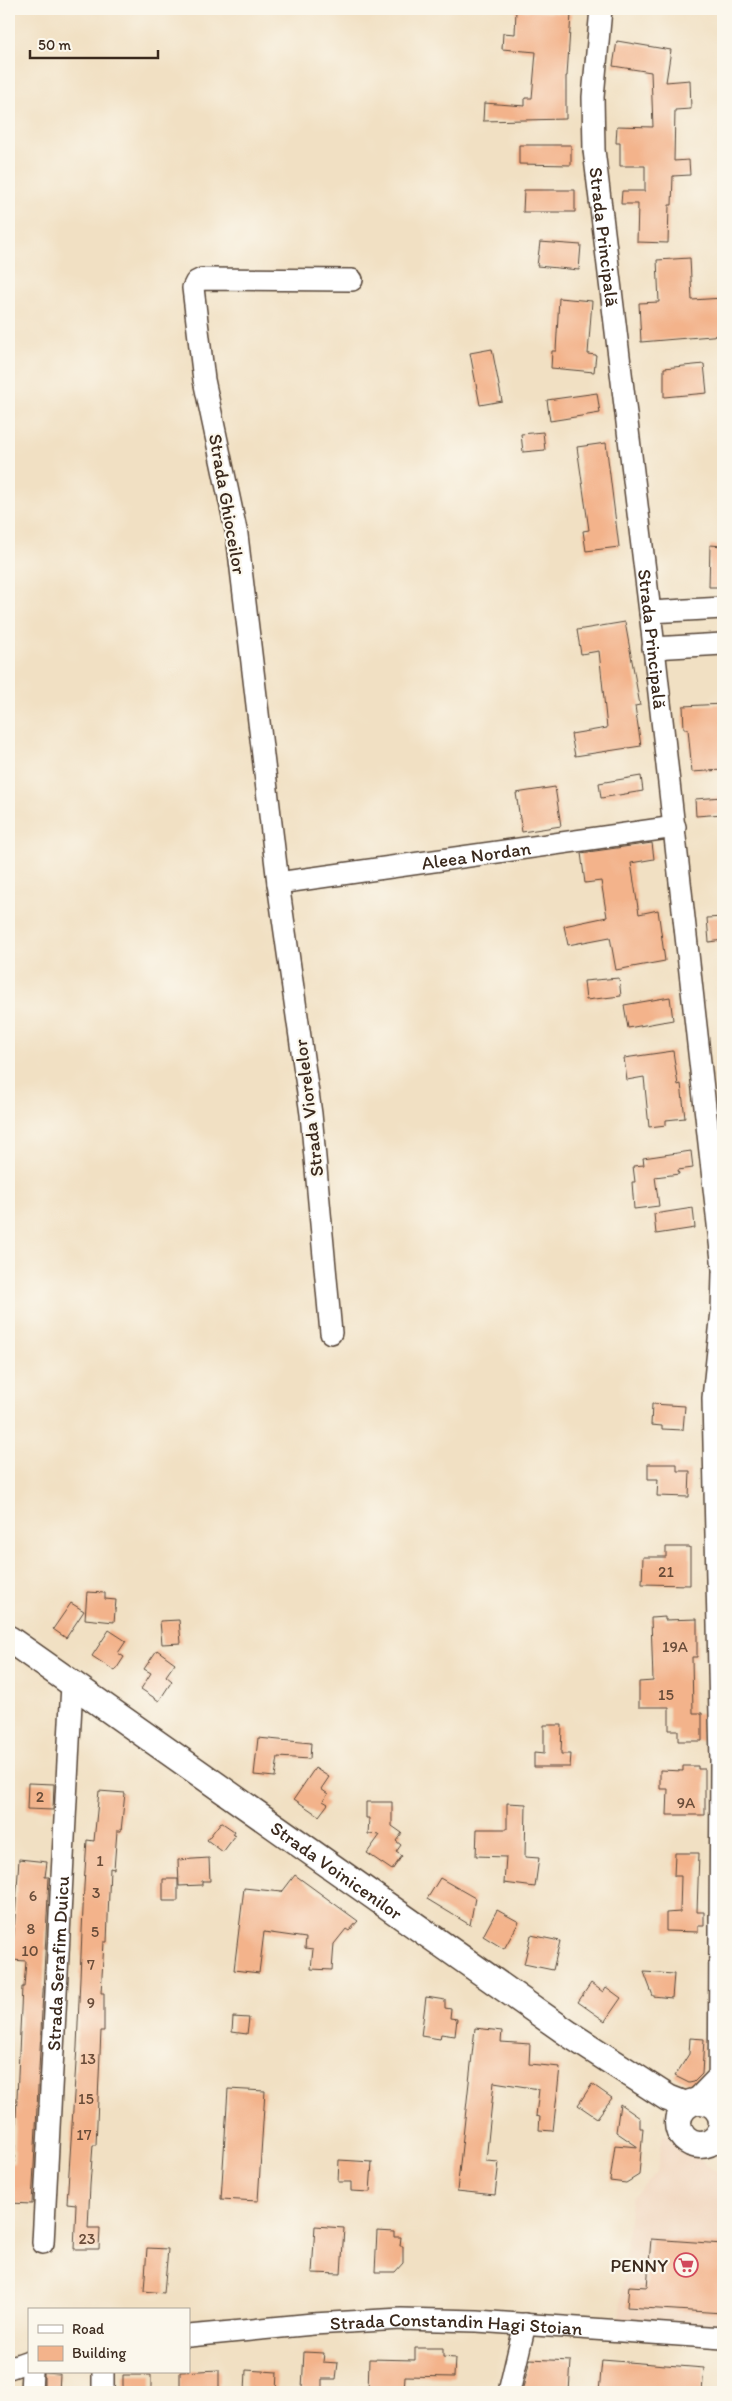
<svg xmlns="http://www.w3.org/2000/svg" width="732" height="2401" viewBox="0 0 732 2401" font-family="Itim,sans-serif">
<style>
.built{fill:#f1d5bd}
.building{fill:#f3b38b}
.lines{fill:none;stroke-linecap:round;stroke-linejoin:round}
.minor-casing{stroke:#564537;stroke-width:24}
.major-casing{stroke:#564537;stroke-width:29}
.minor{stroke:#fff;stroke-width:21}
.major{stroke:#fff;stroke-width:26}
.labels{text-anchor:middle;stroke-width:4.5;stroke-linejoin:round;paint-order:stroke}
.number-label{font-size:16px;fill:#694c39}
.street-label{font-size:19px;fill:#3b2a1e;stroke:#fbf7ec}
.poi-label{font-size:19px;fill:#3b2a1e;stroke:#fbf7ec;text-anchor:end}
</style>
<rect width="100%" height="100%" fill="#fbf7ec"/>
<filter id="ink" filterUnits="userSpaceOnUse"><feTurbulence type="fractalNoise" baseFrequency=".02" numOctaves="2"/><feDisplacementMap in="SourceGraphic" scale="10" xChannelSelector="R" yChannelSelector="G"/><feConvolveMatrix kernelMatrix="1 2 1 2 8 2 1 2 1" color-interpolation-filters="sRGB"/></filter>
<filter id="wash" filterUnits="userSpaceOnUse"><feTurbulence type="fractalNoise" baseFrequency=".0096" numOctaves="4" result="noise"/><feDisplacementMap in="SourceGraphic" scale="20" xChannelSelector="R" yChannelSelector="G"/><feGaussianBlur stdDeviation="1.12" result="paint"/><feColorMatrix in="noise" values="0 0 0 0 0 0 0 0 0 0 0 0 0 0 0 0 0 1.4 0 .05"/><feComposite in="paint" operator="in"/></filter>
<g filter="url(#wash)">
<rect width="100%" height="100%" fill="#f1e0c3"/>
<path class="built" d="M663,2133L723,2177V2328L619,2320L631,2199L657,2172Z"/>
<g id="blocks">
<path class="building" d="M516,10L571,14L567,76H566V119L483,121L484,103L525,106V98H532L536,52L502,49L503,33L515,34Z
M617,41L671,50L666,82L690,80L691,109L675,110L674,161L689,160L690,175L673,176L672,205H669L668,243L637,242L638,204H621L622,191H645V166H620V143H616L617,126L653,127L651,72L613,66Z
M519,145H571V165L519,164Z
M524,190H575V212H523Z
M540,242L581,245L579,270L537,266Z
M690,258L692,300L723,298V335L641,342L639,303L659,302L657,260Z
M559,298L592,301L588,354L596,355L594,372L551,368L552,351H556Z
M492,349L502,401L480,405L470,353Z
M704,364L707,393L664,397V368Z
M597,393L600,413L550,421L547,400Z
M543,432L545,450L523,452L521,434Z
M606,443L619,547L586,551L583,531L589,530L577,447Z
M710,545L723,546V587H709Z
M625,622L640,705L635,706L641,746L575,756L571,734L607,728L599,651L581,654L577,630Z
M723,704V770L692,772L688,729H684L683,706Z
M641,776L643,791L601,798L599,783Z
M555,787L561,826L522,832L516,793Z
M723,797V814L696,816L695,799Z
M652,843L654,859L631,863L639,914L658,910L665,961L616,970L610,937L568,945L564,926L607,917L601,881L585,883L581,853Z
M723,917V940L709,942L707,918Z
M619,978L621,996L586,1000L584,981Z
M670,997L673,1020L628,1028L624,1005Z
M673,1051L678,1085L681,1084L685,1118L666,1120V1125L649,1127L644,1077L627,1080L624,1058Z
M691,1151L693,1168L678,1170L679,1174L655,1177L659,1206L634,1209L632,1182H635L633,1166L644,1165L643,1158Z
M693,1208L695,1228L656,1234L654,1214Z
M652,1404L685,1406L683,1430L662,1429V1426L651,1425Z
M648,1464H677V1471H690L689,1497L657,1496L658,1479H648Z
M666,1547H690V1585L642,1584L643,1557H666Z
M87,1592L105,1593V1599L116,1600L114,1622L85,1619Z
M71,1603L84,1611L66,1638L53,1629Z
M665,1617V1620L697,1619V1657H692L693,1713H702V1741H678V1730H669V1707H639V1682L653,1681L651,1618Z
M179,1620L181,1643L162,1644L160,1621Z
M109,1630L126,1641L118,1653L124,1657L115,1671L92,1656Z
M157,1650L175,1663L166,1676L172,1681L159,1701L141,1689L151,1673L144,1669Z
M544,1725H562L561,1754H571L570,1767H534V1753L544,1754Z
M258,1738L311,1743L310,1759L278,1757L275,1777L254,1775Z
M683,1766H698V1769H705V1815H667L668,1789H660V1770L683,1771Z
M315,1768L329,1777L321,1789L328,1794L323,1801L328,1804L319,1816L294,1799Z
M28,1783L54,1784L53,1810L27,1809Z
M99,1791L125,1793L121,1831H117L114,1869L110,1868L107,1942H104L101,1993H104V2031H101L96,2145H93L90,2185L88,2228H100L99,2249H74L76,2204L67,2203L77,2047L84,1886L87,1840L94,1841Z
M366,1802H392V1826L402,1833L396,1841L401,1845L396,1852L402,1856L392,1870L367,1853L380,1835L368,1834L369,1818H366Z
M507,1803L526,1804L525,1857L539,1858L535,1887L504,1883L506,1857L476,1856L477,1829H507Z
M221,1822L234,1831L232,1834L235,1836L223,1852L207,1840Z
M675,1853H699L697,1912H704V1926H698V1932L666,1931V1913L680,1912L681,1876H674Z
M209,1858L210,1881H202V1885L179,1886L178,1860Z
M19,1859L47,1862L45,1877H49L32,2204L9,2203V2164L14,2163L22,1987H24L26,1961L12,1960Z
M295,1875L358,1921L349,1931L346,1929L334,1944L332,1970L311,1969L313,1949L305,1948L306,1938L264,1932L259,1973L234,1970L244,1888L282,1892Z
M440,1878L475,1898L470,1925L427,1899Z
M163,1879H178V1901H163Z
M497,1910L519,1922L504,1949L483,1936Z
M531,1935L560,1941L553,1970L524,1964Z
M644,1972L674,1974L672,1998L653,1996Z
M591,1983L603,1992L606,1987L621,1998L605,2021L578,2002Z
M426,1997L445,2000V2008L451,2009L450,2018L457,2019L455,2036L441,2034L440,2039L421,2036Z
M233,2017L249,2018L247,2034L232,2032Z
M475,2028L502,2031L501,2042L530,2044L529,2064L560,2067L553,2131L539,2130L540,2117L536,2116L539,2089L494,2082L486,2161L499,2162L495,2195L457,2191Z
M690,2038L704,2039L702,2074L694,2082L689,2083L675,2076L689,2054Z
M592,2084L612,2098L597,2118L578,2105Z
M228,2089L265,2091L258,2201L221,2199Z
M620,2104L640,2118V2128H643L639,2175L626,2183L610,2181L615,2145L638,2147L616,2132Z
M339,2160L372,2162L370,2192L351,2191V2182H338Z
M315,2226L344,2228L341,2274L312,2273Z
M377,2231L394,2232V2237H401L400,2246H403V2263L395,2272H375Z
M651,2239L723,2244V2313L627,2307L629,2286L647,2287Z
M147,2248L168,2249L164,2293L144,2291Z
M415,2348H443V2357L455,2358L454,2377L405,2376L404,2392H368L369,2359L415,2360Z
M304,2352L324,2353L323,2362L338,2363L336,2379H322V2389L302,2388Z
M530,2359L571,2361L569,2392H522Z
M602,2360L704,2368L702,2392H599Z
M219,2370V2392H180V2372Z
M246,2370L277,2372L276,2392H245Z
M44,2373L60,2374L59,2392H44Z
M123,2375H151V2392H123Z"/>
</g>
</g>
<g filter="url(#ink)">
<use href="#blocks" fill-opacity="0" stroke="#564537" stroke-width="1"/>
<g class="lines">
<g class="minor-casing">
<g id="minor">
<path id="s1" d="M601,9L593,97L594,150L650,612L723,1269"/>
<path d="M650,612L723,608"/>
<path d="M653,648L723,644"/>
<path id="s2" d="M278,883L675,827"/>
<path d="M331,1333L311,1114L278,883L237,535L204,380L193,288L196,282L202,279L352,280"/>
<path d="M695,2101L718,2077"/>
<path d="M719,2111L721,1761L713,1398L722,1311L723,1273"/>
<path id="s3" d="M43,2243L72,1684"/>
<path id="s4" d="M189,2336L313,2324L401,2319L477,2321L723,2338"/>
<path d="M9,2368L29,2361"/>
<path d="M31,2392L32,2372"/>
<path d="M103,2392V2372"/>
<path d="M509,2392L525,2324"/>
</g>
</g>
<g class="major-casing">
<g id="major">
<path id="s5" d="M9,1639L569,2034L668,2098L686,2105"/>
<circle cx="700" cy="2123" r="22"/>
</g>
</g>
<use href="#minor" class="minor"/>
<use href="#major" class="major"/>
</g>
</g>
<defs>
<g id="supermarket-ring" transform="scale(1.25)"><circle r="9.5" fill="#fbf7ec" stroke="#d1495b" stroke-width="1.5"/><path d="M-6-5.5h2.5l.6 2H6L4.5 2H-2.5L-4.4-4H-6ZM-1.5 3.2a1.3 1.3 0 1 0 .1 0ZM3 3.2a1.3 1.3 0 1 0 .1 0Z" fill="#d1495b"/></g>
</defs>
<g fill-rule="evenodd">
<use href="#supermarket-ring" x="686" y="2265"/>
</g>
<g class="labels">
<g class="number-label">
<text x="666" y="1577">21</text>
<text x="675" y="1652">19A</text>
<text x="666" y="1700">15</text>
<text x="40" y="1802">2</text>
<text x="686" y="1808">9A</text>
<text x="100" y="1866">1</text>
<text x="96" y="1898">3</text>
<text x="33" y="1901">6</text>
<text x="31" y="1934">8</text>
<text x="95" y="1937">5</text>
<text x="30" y="1956">10</text>
<text x="91" y="1970">7</text>
<text x="91" y="2008">9</text>
<text x="88" y="2064">13</text>
<text x="86" y="2104">15</text>
<text x="84" y="2140">17</text>
<text x="87" y="2244">23</text>
</g>
<g class="street-label">
<text dy="7" stroke="none"><textPath href="#s1" startOffset="229">Strada Principală</textPath></text>
<text transform="translate(228 504) rotate(80)" y="7">Strada Ghioceilor</text>
<text dy="7" stroke="none"><textPath href="#s1" startOffset="634">Strada Principală</textPath></text>
<text dy="7" stroke="none"><textPath href="#s2" startOffset="200">Aleea Nordan</textPath></text>
<text transform="translate(308 1108) rotate(-97)" y="7">Strada Viorelelor</text>
<text dy="7" stroke="none"><textPath href="#s5" startOffset="401">Strada Voinicenilor</textPath></text>
<text dy="7" stroke="none"><textPath href="#s3" startOffset="280">Strada Serafim Duicu</textPath></text>
<text dy="7" stroke="none"><textPath href="#s4" startOffset="268">Strada Constandin Hagi Stoian</textPath></text>
</g>
<g class="poi-label">
<text x="668" y="2272">PENNY</text>
</g>
</g>
<rect width="732" height="2401" fill="none" stroke="#fbf7ec" stroke-width="30"/>
<rect x="28" y="2308" width="162" height="65" fill="#fbf7ec" stroke="#aea59a"/>
<rect x="38" y="2325" width="25" height="8" fill="#ffffff" stroke="#aea59a"/>
<text x="72" y="2334" font-size="15" fill="#3b2a1e">Road</text>
<rect x="38" y="2346" width="25" height="15" fill="#f3b38b" stroke="#aea59a"/>
<text x="72" y="2358" font-size="15" fill="#3b2a1e">Building</text>
<path d="M30 50v8h128v-8" fill="none" stroke="#3b2a1e" stroke-width="2.5"/>
<text x="38" y="50" font-size="15" fill="#3b2a1e" stroke="#fbf7ec" stroke-width="4" paint-order="stroke">50 m</text>
</svg>
